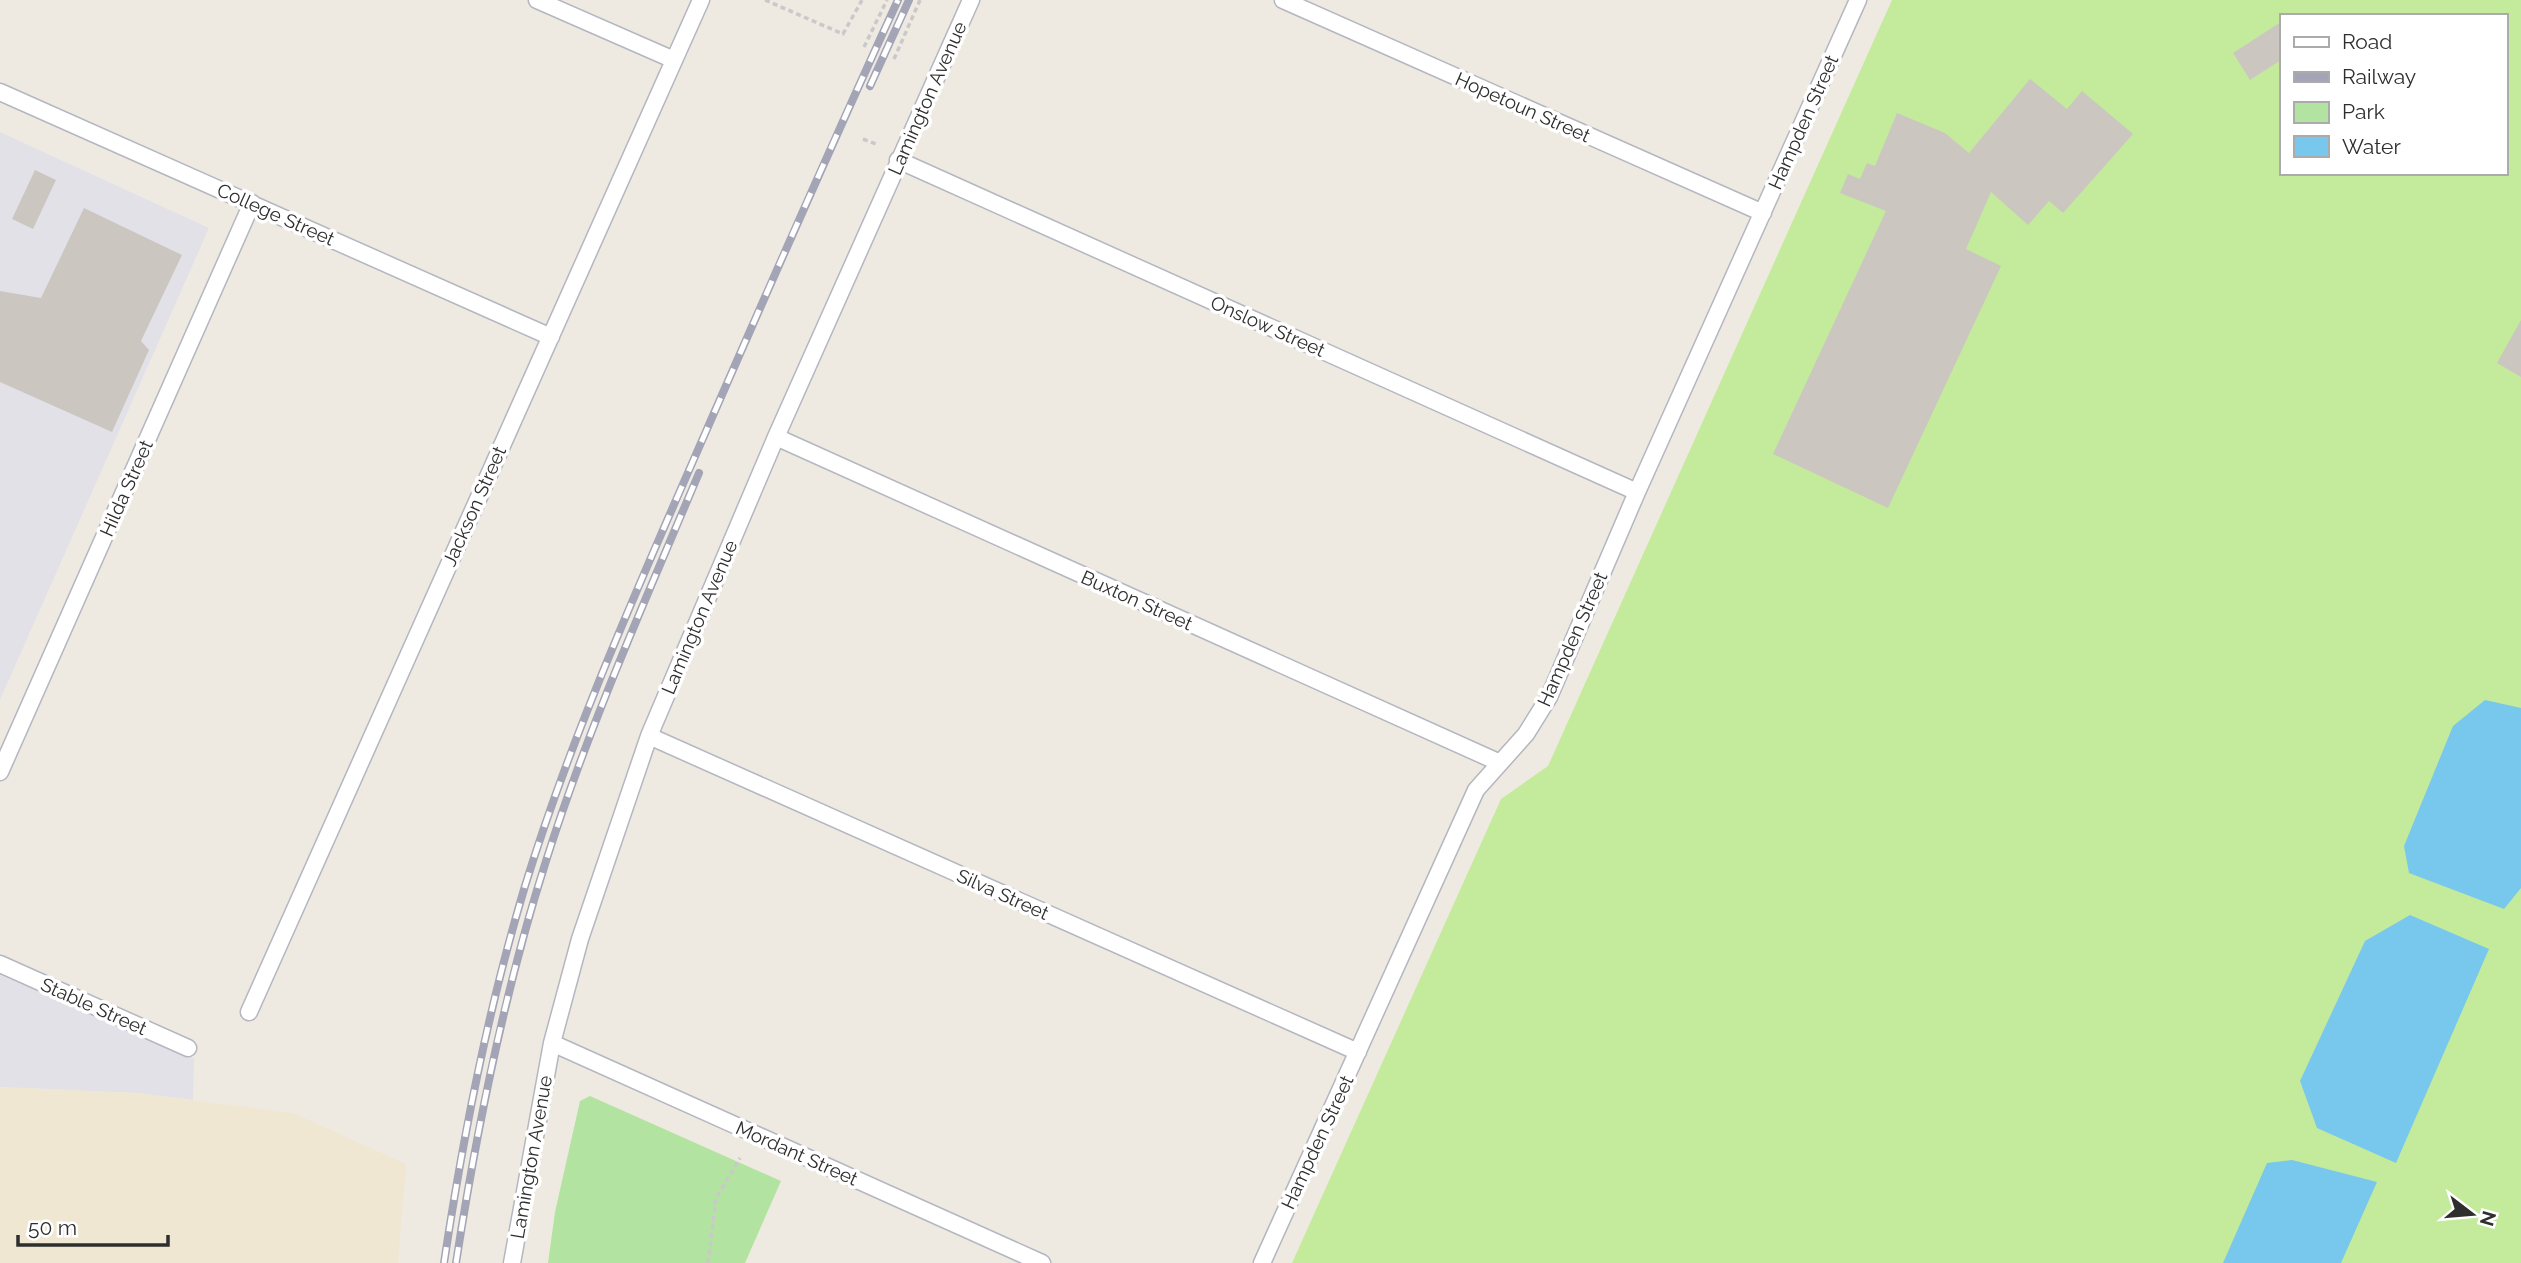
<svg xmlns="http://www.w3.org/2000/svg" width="2521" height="1263" viewBox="0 0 2521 1263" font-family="Raleway,sans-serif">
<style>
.industrial{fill:#e3e1e8}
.education{fill:#efe7d2}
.green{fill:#b3e3a0}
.pitch{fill:#c4ea9c;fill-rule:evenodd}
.water{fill:#78c7ed}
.building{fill:#cbc6c0}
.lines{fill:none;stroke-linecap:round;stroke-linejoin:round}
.street-casing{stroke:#b4b6c0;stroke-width:19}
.path{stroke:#c9c9c9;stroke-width:3.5;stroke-dasharray:5 3.5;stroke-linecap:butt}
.street{stroke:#fff;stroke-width:16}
.rail-casing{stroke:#a3a5b7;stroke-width:8}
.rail{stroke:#fff;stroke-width:5;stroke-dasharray:16;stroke-linecap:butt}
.labels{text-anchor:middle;stroke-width:7;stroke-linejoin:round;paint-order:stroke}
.street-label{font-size:19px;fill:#2e2e2e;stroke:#fff}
</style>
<rect width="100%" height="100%" fill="#efeae1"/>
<path class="industrial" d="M0,132L209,228L0,700Z
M0,975L194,1058L193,1100L136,1093L0,1087Z"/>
<path class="education" d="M0,1087L136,1093L293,1113L406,1164L398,1263H0Z"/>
<path class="green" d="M590,1096L781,1181L745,1263H548L555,1212L580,1101Z"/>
<path class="pitch" d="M1892,0H2521V1263H1292L1501,799L1548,766ZM2281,16H2505V173H2281Z"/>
<path class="water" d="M2485,700L2521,708V888L2504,909L2409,873L2404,846L2453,726Z
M2410,915L2489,949L2396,1163L2317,1128L2300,1081L2365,941Z
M2292,1160L2377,1182L2341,1263H2223L2267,1163Z"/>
<path class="building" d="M2281,22V60L2250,80L2233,53Z
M2030,79L2067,109L2082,91L2133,134L2063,213L2049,201L2028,225L1991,192L1966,249L2001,266L1888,508L1773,454L1886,211L1840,193L1848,174L1860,179L1867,163L1875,166L1897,113L1945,133L1969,153Z
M35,170L56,180L33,229L12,219Z
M84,208L182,255L141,341L149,350L112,432L0,382V291L41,298Z
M2521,320V377L2497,363Z"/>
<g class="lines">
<g class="street-casing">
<path id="street" d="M537,0L674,60
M1283,0L1763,213
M0,92L551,337
M898,160L1637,492
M776,437L1498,762
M649,736L1358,1052
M0,772L252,203
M0,964L188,1048
M249,1012L701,0
M552,1043L1042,1263
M512,1263L552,1043L580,939L649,736L776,437L971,0
M1262,1263L1476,790L1526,734L1549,697L1637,492L1858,0"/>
</g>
<path class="path" d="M765,0L843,34L862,0
M864,47L887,0
M894,59L920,0
M863,139L876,144
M708,1263L716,1198L740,1158"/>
<use href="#street" class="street"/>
<g class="rail-casing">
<path id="rail" d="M870,86L909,0
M444,1263C463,1136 488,1009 525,886C571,737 635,594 697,452C763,301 829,150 898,0
M456,1263C477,1127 504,992 546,861C588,728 645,601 699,473"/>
</g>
<use href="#rail" class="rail"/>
</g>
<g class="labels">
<g class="street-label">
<text transform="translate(927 98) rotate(-66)" y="7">Lamington Avenue</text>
<text transform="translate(1523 107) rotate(24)" y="7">Hopetoun Street</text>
<text transform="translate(1803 122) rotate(-66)" y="7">Hampden Street</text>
<text transform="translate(276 214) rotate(24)" y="7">College Street</text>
<text transform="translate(1268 326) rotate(24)" y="7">Onslow Street</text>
<text transform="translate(126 488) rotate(-66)" y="7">Hilda Street</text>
<text transform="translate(474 506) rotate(-66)" y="7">Jackson Street</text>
<text transform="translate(1137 600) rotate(24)" y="7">Buxton Street</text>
<text transform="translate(699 617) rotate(-67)" y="7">Lamington Avenue</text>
<text transform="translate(1572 639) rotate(-66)" y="7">Hampden Street</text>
<text transform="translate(1003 894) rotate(24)" y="7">Silva Street</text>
<text transform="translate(94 1006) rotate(24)" y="7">Stable Street</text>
<text transform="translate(1317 1142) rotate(-65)" y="7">Hampden Street</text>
<text transform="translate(797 1153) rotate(24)" y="7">Mordant Street</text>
<text transform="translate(531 1157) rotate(-80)" y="7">Lamington Avenue</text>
</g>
</g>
<rect x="2280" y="14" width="228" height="161" fill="#ffffff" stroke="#ababab" stroke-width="2"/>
<rect x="2294" y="37" width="35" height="10" fill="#ffffff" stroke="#ababab" stroke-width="2"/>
<text x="2342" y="49" font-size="21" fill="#2e2e2e">Road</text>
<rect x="2294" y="72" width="35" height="10" fill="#a3a5b7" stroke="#ababab" stroke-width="2"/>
<text x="2342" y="84" font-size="21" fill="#2e2e2e">Railway</text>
<rect x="2294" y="102" width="35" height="21" fill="#b3e3a0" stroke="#ababab" stroke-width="2"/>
<text x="2342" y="119" font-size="21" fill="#2e2e2e">Park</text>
<rect x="2294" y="136" width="35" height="21" fill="#78c7ed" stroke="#ababab" stroke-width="2"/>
<text x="2342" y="154" font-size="21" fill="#2e2e2e">Water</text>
<g transform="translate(2472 1214) rotate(106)" stroke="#ffffff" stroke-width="5" paint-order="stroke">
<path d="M0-5L12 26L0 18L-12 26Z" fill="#2e2e2e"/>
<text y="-10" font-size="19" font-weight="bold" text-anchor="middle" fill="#2e2e2e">N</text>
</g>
<path d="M18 1235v10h150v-10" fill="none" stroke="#2e2e2e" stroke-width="3.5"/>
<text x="28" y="1235" font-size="21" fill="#2e2e2e" stroke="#ffffff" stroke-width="5" paint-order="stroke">50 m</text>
</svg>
